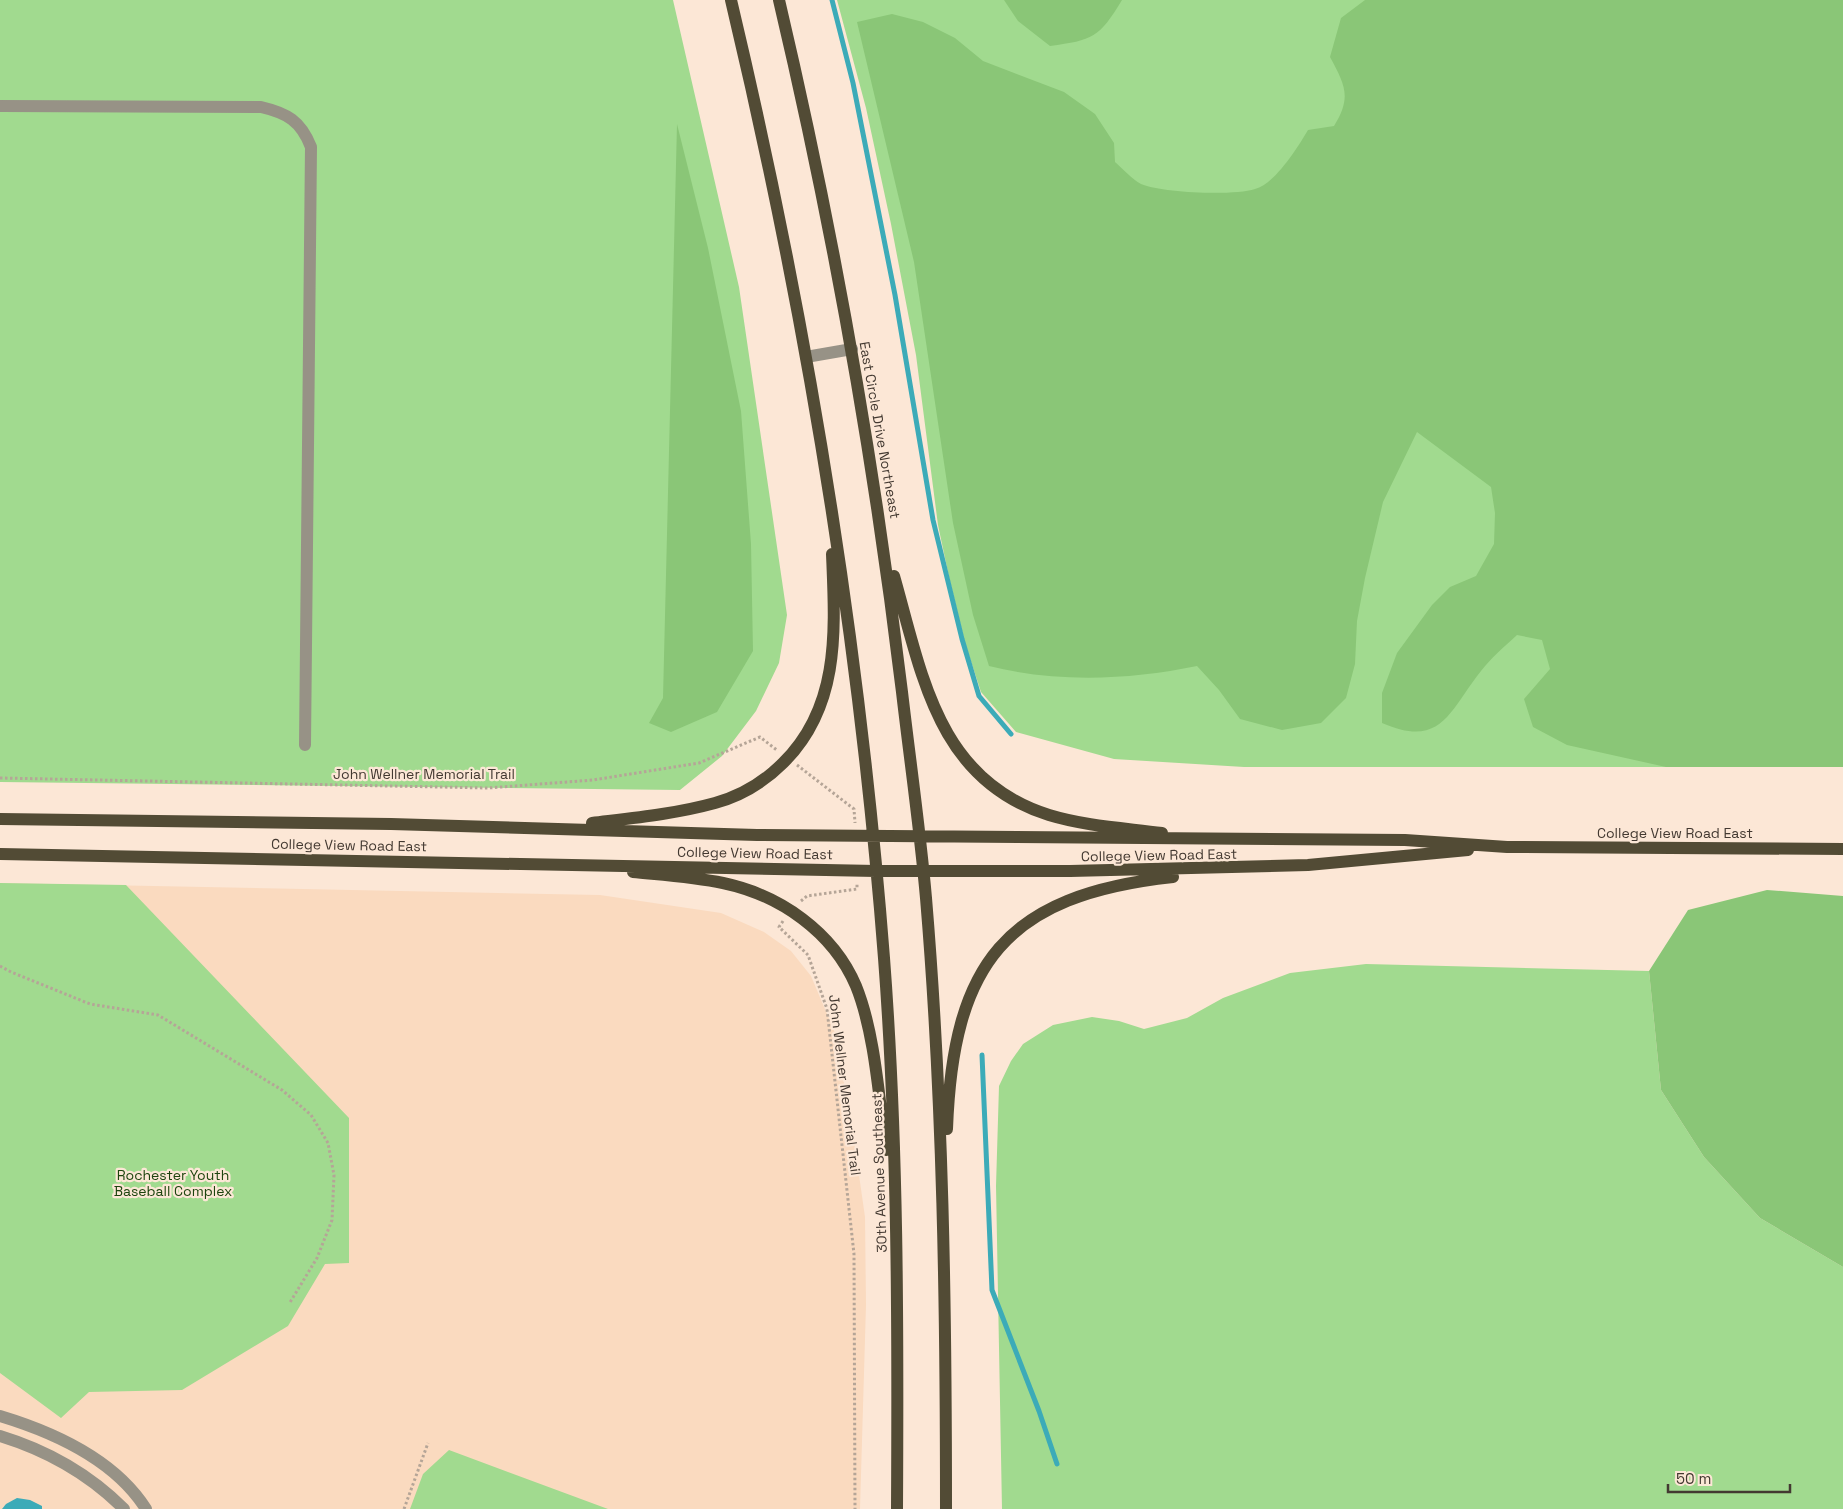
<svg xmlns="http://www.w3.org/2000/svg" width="1843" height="1509" viewBox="0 0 1843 1509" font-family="'Space Grotesk',sans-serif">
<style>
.built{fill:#fadabf}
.green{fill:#a1da8f}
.forest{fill:#8ac677}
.water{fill:#3cabb8}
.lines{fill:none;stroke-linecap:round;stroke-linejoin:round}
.stream{stroke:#3cabb8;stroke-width:5}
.path{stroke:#b5a597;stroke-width:3;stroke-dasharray:2.5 2.5;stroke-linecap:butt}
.minor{stroke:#979286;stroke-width:12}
.major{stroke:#524b35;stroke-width:12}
.labels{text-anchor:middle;stroke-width:4.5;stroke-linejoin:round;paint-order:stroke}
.street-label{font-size:14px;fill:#433931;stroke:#fce7d6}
.park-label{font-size:14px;fill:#1d440e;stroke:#fce7d6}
</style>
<rect width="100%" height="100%" fill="#fce7d6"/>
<path class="built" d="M0,883L600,895L721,913L764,932L791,951L811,976L835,1033L852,1126L865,1217L866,1305L860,1509H0Z"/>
<path class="green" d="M0,0H673L739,287L787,615L779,663L756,711L722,756L680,790L0,782Z
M837,0H1843V767H1244L1114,759L1016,732L981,692L965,643L949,577L938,525L916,355L891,224L866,108Z
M0,883L126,885L349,1118V1263L325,1264L288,1326L182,1390L89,1392L61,1418L0,1373Z
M1366,964L1649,971L1661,1090L1704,1157L1760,1218L1843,1267V1509H1002L996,1186L999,1086L1011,1061L1023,1044L1053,1025L1092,1017L1119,1021L1144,1029L1187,1018L1223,998L1290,973Z
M449,1450L608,1509H410L423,1474Z"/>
<path class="forest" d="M1004,0H1122C1099,38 1093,40 1050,46L1018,21Z
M1365,0H1843V767H1666L1567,745L1533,727L1524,699L1550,669L1542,640L1517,635C1505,646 1491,658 1481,671C1449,711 1442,749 1382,723V693L1397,653L1432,605L1450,587L1476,576L1494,544L1495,513L1491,487L1417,432L1383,502L1365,578L1357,621L1355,664L1346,698L1321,723L1282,730L1240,719L1219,690L1197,666C1129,680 1057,683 989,666L973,615L953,523L914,262L857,22L892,14L923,22L955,38L983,61L1064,92L1095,114L1114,143L1115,162C1123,169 1132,179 1141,184C1163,193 1233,196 1255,189C1275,184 1298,147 1308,130L1334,126C1352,97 1345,85 1330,57L1341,18Z
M677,124L708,248L741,411L751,544L753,651L717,712L671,732L649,723L663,698Z
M1767,890L1843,896V1267L1760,1218L1704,1157L1661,1090L1649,971L1688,910Z"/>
<path class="water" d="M17,1498L30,1500L42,1506V1509H2L6,1504Z"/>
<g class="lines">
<path class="stream" d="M832,0L853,83L895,295L933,520L962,639L979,696L1011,734
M982,1055L992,1290L1039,1411L1057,1464"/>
<path class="path" d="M797,765L854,809L855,823
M0,778L488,788L593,780L699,763L760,737L778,751
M801,901L807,896L857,889V884
M783,921L779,927L808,955L827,1009L854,1254L855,1509
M0,966L11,972L90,1004L158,1015L282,1090L311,1115L328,1143L334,1175L332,1220L317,1258L289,1304
M404,1509L428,1443"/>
<path class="minor" d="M0,106L261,107C287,113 301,121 311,147L305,745
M806,357L852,349
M0,1416C53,1432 115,1460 146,1509
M0,1436C46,1450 90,1475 124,1509"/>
<path class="major" d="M731,0C806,315 859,635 884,958C898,1142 898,1326 897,1509
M779,0C833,229 874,459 902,692C910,761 920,829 926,898C943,1101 946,1305 946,1509
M894,576C922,674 937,780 1049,815C1085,826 1124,828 1162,833
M0,819L391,824L757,835L1405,840L1507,847L1843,849
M592,823C633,818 675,814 715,803C741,796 764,782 783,763C841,706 835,629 832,554
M0,854L876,871H1070L1308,865L1468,850
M633,872C663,875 694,877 723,883C780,895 833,932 856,986C875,1033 879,1099 886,1150
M947,1129C953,964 1005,895 1173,877"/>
</g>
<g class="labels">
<g class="street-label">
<text transform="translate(880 430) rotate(80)" y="5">East Circle Drive Northeast</text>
<text x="424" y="779">John Wellner Memorial Trail</text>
<text x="1675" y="838">College View Road East</text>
<text transform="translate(349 845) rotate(1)" y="5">College View Road East</text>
<text transform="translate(755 853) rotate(1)" y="5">College View Road East</text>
<text transform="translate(1159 855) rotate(-1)" y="5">College View Road East</text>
<text transform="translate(845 1085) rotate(83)" y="5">John Wellner Memorial Trail</text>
<text transform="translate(879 1173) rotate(-92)" y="5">30th Avenue Southeast</text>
</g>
<g class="park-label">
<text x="173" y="1180">Rochester Youth<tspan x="173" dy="16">Baseball Complex</tspan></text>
</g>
</g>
<path d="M1668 1484v8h122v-8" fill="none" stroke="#433931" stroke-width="2.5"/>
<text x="1676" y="1484" font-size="15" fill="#433931" stroke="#fce7d6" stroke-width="4" paint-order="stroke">50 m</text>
</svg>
